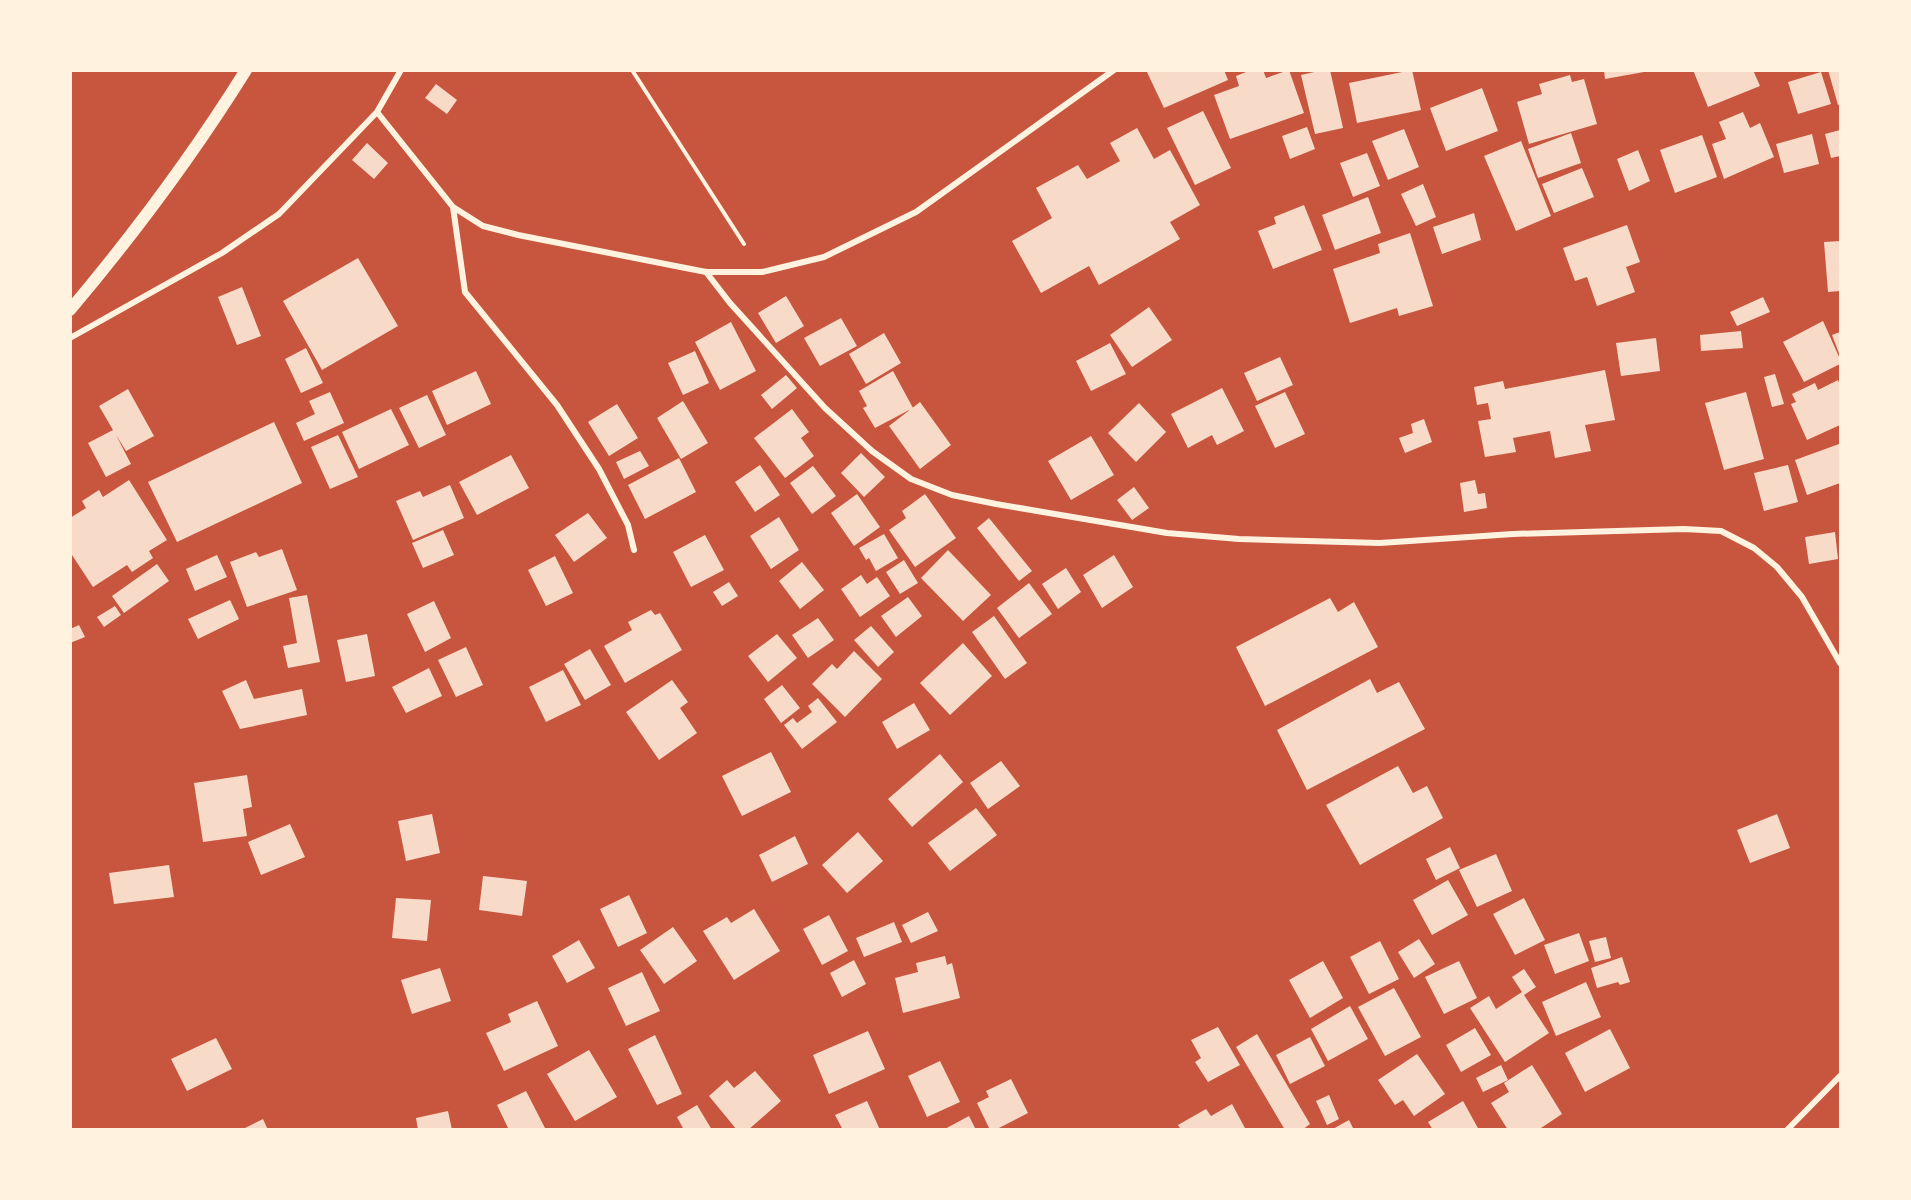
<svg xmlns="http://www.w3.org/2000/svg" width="1911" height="1200" viewBox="0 0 1911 1200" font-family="'Varela Round',sans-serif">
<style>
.building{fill:#f7dbc8}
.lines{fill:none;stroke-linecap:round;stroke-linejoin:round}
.path{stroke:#fff3e0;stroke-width:4}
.minor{stroke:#fff3e0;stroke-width:6}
.secondary{stroke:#fff3e0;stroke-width:12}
</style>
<rect width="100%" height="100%" fill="#c8553d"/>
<path class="building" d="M1146,70H1224L1228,80L1164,108Z
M1251,70H1263L1266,78L1289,70L1304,113L1230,139L1214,95L1239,86L1236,76Z
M1323,70H1330L1343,128L1315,134L1301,75Z
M1412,70L1421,110L1357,123L1349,83Z
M1604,70H1644V72L1605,79Z
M1693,70H1753L1760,86L1708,107Z
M1828,70H1840V104L1838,105Z
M1821,72L1831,104L1798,114L1788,82Z
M1570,75L1572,82L1584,79L1597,124L1529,144L1517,102L1542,94L1539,84Z
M436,84L457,100L447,114L425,98Z
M1482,88L1498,131L1446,151L1430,108Z
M1203,111L1231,168L1195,185L1167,128Z
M1743,112L1750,128L1760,123L1774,157L1724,179L1712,144L1726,139L1719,122Z
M1307,127L1315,149L1290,159L1282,136Z
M1137,128L1154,159L1170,150L1200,205L1170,222L1180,239L1099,285L1089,266L1041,293L1012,241L1052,218L1036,188L1078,165L1087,179L1120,161L1110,143Z
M1404,129L1419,167L1388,180L1372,141Z
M1840,130V156L1831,158L1825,134Z
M1571,133L1581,163L1538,178L1528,149Z
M1812,134L1819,164L1784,173L1776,144Z
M1702,135L1717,177L1675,193L1660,150Z
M1521,141L1551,216L1516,231L1484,156Z
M367,143L388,163L374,179L352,160Z
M1638,150L1650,181L1629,191L1617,159Z
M1367,153L1380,186L1353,197L1340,163Z
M1582,168L1594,197L1554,213L1542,184Z
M1423,184L1436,217L1416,226L1401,194Z
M1368,197L1381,233L1335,250L1322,215Z
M1304,205L1322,250L1273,269L1258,231L1276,224L1274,217Z
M1474,213L1481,240L1442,254L1433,227Z
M1627,225L1640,262L1626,267L1635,292L1597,306L1587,277L1575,281L1563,248Z
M1410,233L1433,306L1399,316L1397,308L1350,323L1333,269L1380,253L1378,244Z
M1840,241V291L1828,292L1824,242Z
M358,258L398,326L322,370L283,301Z
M242,287L261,336L237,345L218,297Z
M786,296L804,326L776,343L758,313Z
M1763,297L1770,312L1737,326L1730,312Z
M1149,307L1172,340L1132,367L1110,335Z
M841,318L857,346L820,366L804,338Z
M1823,321L1840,359V364L1804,382L1783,342Z
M731,322L756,371L720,390L695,342Z
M1741,331L1743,348L1701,351L1700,335Z
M1840,332V356L1832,335Z
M884,333L901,363L866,384L849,354Z
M1656,338L1660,371L1621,376L1616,343Z
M1110,343L1126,374L1091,391L1076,361Z
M306,348L323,383L301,393L285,359Z
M695,351L709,383L683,395L668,363Z
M1280,357L1293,385L1257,401L1244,373Z
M1605,370L1615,420L1585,425L1591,451L1555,458L1550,431L1513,438L1516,452L1485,457L1478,421L1491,419L1488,403L1477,405L1474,387L1503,381L1505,389Z
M476,371L491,404L447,425L432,391Z
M893,371L913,408L875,428L863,408L867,406L859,391Z
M1775,374L1784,404L1772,407L1764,377Z
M786,375L797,388L772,409L761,395Z
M1838,380L1840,386V425L1807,440L1791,404L1796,402L1792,394L1815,383L1818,390Z
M1222,388L1244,431L1217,445L1212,435L1188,448L1171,414Z
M128,389L154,436L126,451L116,435L131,464L106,477L88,443L113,430L99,406Z
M330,392L344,423L304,441L296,423L315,414L309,401Z
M1285,392L1305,434L1275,448L1255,406Z
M1746,392L1764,459L1724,470L1705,403Z
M427,395L446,435L419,448L399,408Z
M683,401L708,443L681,459L657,418Z
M920,402L951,445L920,469L889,426Z
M1139,403L1166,432L1136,462L1108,433Z
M617,404L638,438L609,456L588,422Z
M391,409L409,445L359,469L342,432Z
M792,409L809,432L801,438L814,456L785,478L754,438Z
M1424,419L1432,442L1405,453L1399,438L1413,433L1411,424Z
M274,422L302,483L177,542L148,482Z
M338,435L358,477L330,489L311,447Z
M1091,436L1114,475L1071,500L1048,461Z
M1839,444L1840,483L1807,495L1795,460Z
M640,451L649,466L624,479L616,462Z
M861,453L885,477L864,497L841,473Z
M511,455L529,488L477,515L459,482Z
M679,458L696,492L645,519L628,485Z
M760,465L780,495L755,512L735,482Z
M1788,465L1798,502L1764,511L1754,473Z
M813,466L836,496L812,514L790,483Z
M129,480L167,540L149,551L153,558L132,572L127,565L93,587L70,552V518L86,508L82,501L99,490L103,497Z
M1475,480L1478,494L1485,493L1487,508L1464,512L1460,483Z
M450,485L464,518L413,540L396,501L420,491L423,497Z
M1134,487L1149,508L1132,520L1117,500Z
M857,494L880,527L854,546L831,513Z
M925,494L956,538L915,567L889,530L906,518L902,511Z
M588,513L607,538L574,562L555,535Z
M779,517L799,550L771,569L750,536Z
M989,518L1032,571L1019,581L977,528Z
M443,530L454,555L423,568L412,543Z
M1835,532L1838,559L1809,564L1805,537Z
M884,534L898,558L876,571L869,558L866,560L859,548Z
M705,535L724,570L691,587L673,552Z
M282,549L297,590L247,607L230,562L256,552L259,557Z
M948,550L991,595L963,621L921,578Z
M217,555L227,577L195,591L186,569Z
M1114,555L1133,587L1102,608L1083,575Z
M555,556L573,593L546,606L528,570Z
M904,560L918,583L900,594L886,572Z
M802,562L824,590L800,609L779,581Z
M157,564L169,581L124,613L112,596Z
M1066,568L1081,592L1058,609L1042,584Z
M861,575L867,584L877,577L890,596L860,617L841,589Z
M729,582L738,596L722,606L713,592Z
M1029,583L1052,614L1019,638L997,608Z
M307,595L320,662L288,668L283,646L297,643L289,598Z
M908,597L922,616L896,637L881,616Z
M1330,598L1338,612L1354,602L1378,647L1265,706L1236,647Z
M230,600L239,619L198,639L188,619Z
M434,601L451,638L425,652L407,614Z
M115,606L121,615L104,627L97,617Z
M651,610L655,615L660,613L682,650L625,683L604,646L632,630L628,622Z
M994,616L1027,663L1005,679L972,632Z
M818,618L834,640L808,658L792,635Z
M79,625L85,637L70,643V629Z
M871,626L894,652L878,667L854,640Z
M367,634L375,676L346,682L337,640Z
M777,634L797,658L768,682L748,656Z
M963,643L992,676L950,715L920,683Z
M466,647L483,685L456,697L438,660Z
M590,649L611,685L585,700L564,664Z
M854,651L882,679L845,717L812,684L832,664L837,669Z
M429,668L442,696L406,713L392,687Z
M563,670L581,705L546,722L529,687Z
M1370,679L1377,693L1399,682L1425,729L1307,790L1277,730Z
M246,680L254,699L302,689L307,715L240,729L222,691Z
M672,680L688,702L680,708L697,733L659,760L626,712Z
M782,685L800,708L781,723L764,699Z
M818,698L837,722L802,749L784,725L793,718L797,723L812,712L808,706Z
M914,703L930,730L897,749L882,722Z
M771,752L791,792L742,816L722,776Z
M940,754L963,782L912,827L888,799Z
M1001,761L1020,786L988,809L970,783Z
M1398,766L1413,793L1427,786L1443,818L1360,865L1326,805Z
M247,775L252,807L243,809L247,836L203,842L194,783Z
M976,808L997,835L950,871L928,843Z
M432,814L440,853L406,861L398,821Z
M1777,814L1790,848L1750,863L1737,830Z
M290,824L305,857L261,875L248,842Z
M858,832L883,861L847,893L822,865Z
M795,836L808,864L772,882L759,855Z
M1450,847L1460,868L1436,880L1426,859Z
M1496,854L1512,891L1477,907L1459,870Z
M169,865L174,897L114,904L109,873Z
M483,876L527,881L522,916L479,910Z
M1448,880L1468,915L1432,935L1413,900Z
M629,895L647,933L618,947L600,909Z
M396,898L431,900L427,941L392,938Z
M1524,898L1545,940L1515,955L1493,914Z
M754,909L780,951L734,980L703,931L727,917L731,923Z
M928,912L938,931L911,943L902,925Z
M829,915L848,951L822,965L803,929Z
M894,922L902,942L864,957L856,938Z
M673,927L697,961L664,984L640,950Z
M1579,933L1589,961L1555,974L1544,945Z
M1606,937L1611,958L1595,962L1589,941Z
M1419,939L1435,964L1414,978L1398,952Z
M579,940L595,968L567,983L552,956Z
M1380,941L1399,979L1369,994L1350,957Z
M945,956L947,965L952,963L960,998L903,1013L895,978L918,972L916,963Z
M1622,957L1630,982L1620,985L1618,982L1597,988L1591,968Z
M854,960L866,984L842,997L830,973Z
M1323,961L1343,998L1310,1018L1289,980Z
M1459,961L1477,998L1444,1014L1425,977Z
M440,968L451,1001L412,1014L401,980Z
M1524,969L1536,987L1524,995L1549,1033L1505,1062L1470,1008L1489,996L1496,1009L1522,992L1512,977Z
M642,972L660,1011L626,1026L608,988Z
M1586,982L1601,1017L1556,1036L1542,1002Z
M1394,988L1421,1037L1385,1056L1358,1007Z
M537,1001L558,1046L504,1071L486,1033L511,1022L508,1014Z
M1350,1006L1368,1039L1328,1061L1311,1029Z
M1218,1027L1240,1065L1208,1082L1195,1062L1201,1058L1191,1040Z
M1475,1028L1491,1055L1461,1072L1446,1045Z
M1610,1029L1630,1068L1585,1092L1565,1053Z
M868,1031L885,1069L829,1094L813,1055Z
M1257,1034L1310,1124L1302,1130H1285L1236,1047Z
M655,1035L682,1094L657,1105L628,1049Z
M1310,1037L1325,1066L1290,1084L1276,1055Z
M216,1038L232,1069L187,1091L171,1059Z
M589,1050L617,1097L575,1121L547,1074Z
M1417,1054L1445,1094L1414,1116L1403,1100L1395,1105L1378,1080Z
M940,1061L960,1102L927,1117L908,1076Z
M1501,1065L1508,1080L1483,1092L1476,1078Z
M1532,1065L1562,1114L1538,1130H1508L1491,1103L1509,1092L1504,1083Z
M755,1071L781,1101L748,1130H737L709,1096L727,1080L734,1088Z
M1011,1079L1028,1113L995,1130H990L977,1103L989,1097L986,1091Z
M526,1091L546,1130H509L497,1105Z
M1329,1095L1339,1119L1327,1125L1316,1101Z
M867,1101L880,1130H843L835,1115Z
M1463,1101L1479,1130H1433L1428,1122Z
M1232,1104L1246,1130H1181L1178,1125L1206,1109L1211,1116Z
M697,1105L712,1130H684L677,1117Z
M448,1111L452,1130H418L416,1118Z
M969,1116L976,1130H943Z
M263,1119L268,1130H241Z
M1349,1120L1354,1130H1331Z"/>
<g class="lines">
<path class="path" d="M632,70L744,244"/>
<path class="minor" d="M377,112L453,207L483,226L518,235L706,272H762L824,257L916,212L1114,70
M453,207L465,292L557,405L599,469L628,525L634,550
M706,272L730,303L825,408L872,451L911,479L952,495L996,504L1167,533L1239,539L1380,543L1513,534L1684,529L1721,531L1754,548L1777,567L1802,597L1840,663
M70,338L222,253L279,214L377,112L401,70
M1787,1130L1840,1076"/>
<path class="secondary" d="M70,310C134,234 193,155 246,70"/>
</g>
<rect width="1911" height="1200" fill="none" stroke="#fff3e0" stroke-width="144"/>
</svg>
